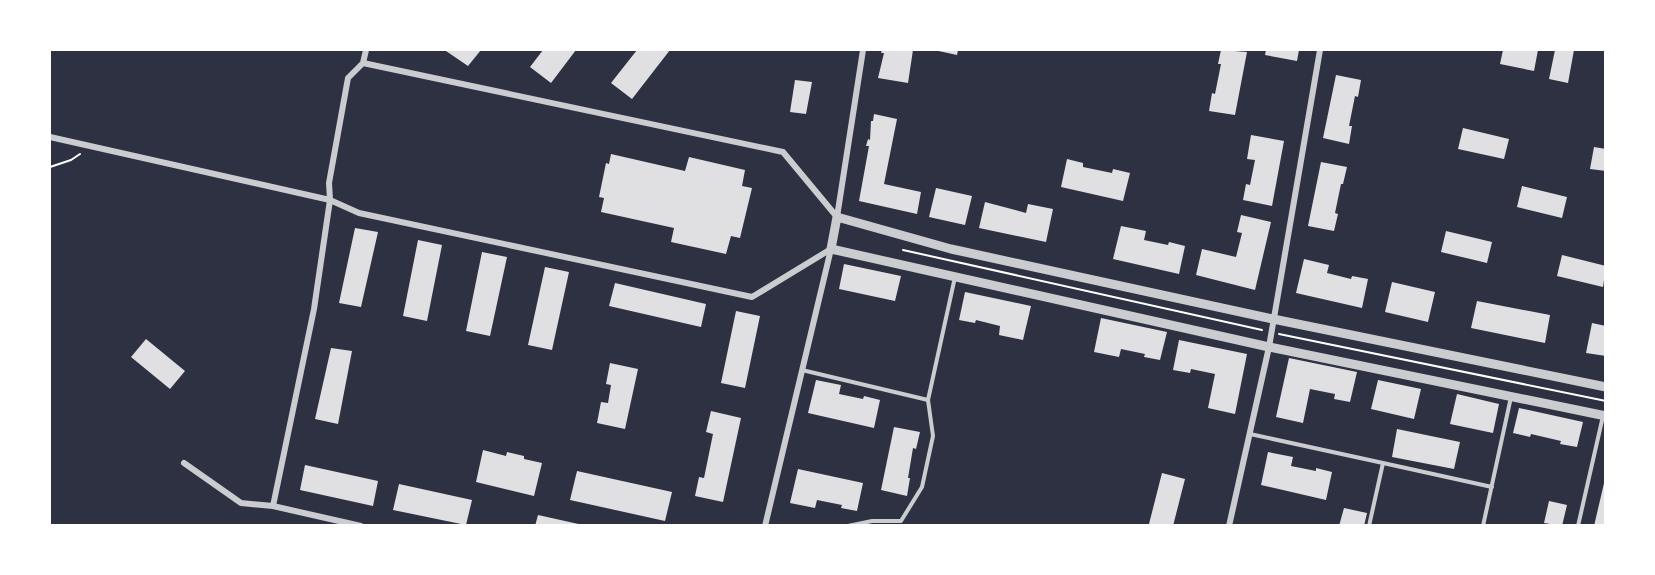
<svg xmlns="http://www.w3.org/2000/svg" width="1655" height="575" viewBox="0 0 1655 575" font-family="'Fira Sans Condensed',sans-serif">
<style>
.building{fill:#e0e0e3}
.lines{fill:none;stroke-linecap:round;stroke-linejoin:round}
.path{stroke:#fff;stroke-width:2}
.service{stroke:#caccd0;stroke-width:4}
.minor{stroke:#caccd0;stroke-width:6}
.tertiary{stroke:#caccd0;stroke-width:9}
</style>
<rect width="100%" height="100%" fill="#2d3142"/>
<path class="building" d="M448,50H481L468,66L446,51Z
M543,50H576L551,83L530,67Z
M637,50H670L632,99L611,83Z
M882,50H913L908,83L878,78L884,53H881Z
M934,50H958L957,55Z
M1221,50L1247,52L1235,115L1209,111L1212,93L1215,94L1221,64H1218Z
M1266,50H1299L1297,61L1265,55Z
M1503,50H1538L1534,71L1500,64Z
M1555,50H1574L1568,83L1549,79Z
M1336,75L1361,80L1358,97L1355,96L1349,126H1352L1349,144L1323,138Z
M795,80L812,82L806,114L790,112Z
M874,114L897,119L884,184L921,192L917,214L859,201L869,146H866L868,139L870,140L871,121H873Z
M1463,128L1509,139L1504,159L1458,149Z
M1251,135L1284,141L1272,206L1243,200L1246,184L1250,185L1255,160L1247,159Z
M1594,147L1606,149V171L1590,169Z
M611,154L685,171L689,157L745,170L742,186L752,188L740,238L731,236L726,254L671,242L674,228L601,212L604,198L599,197L606,163L609,164Z
M1067,159L1083,163V167L1112,173L1113,169L1130,173L1123,201L1061,187Z
M1321,162L1347,167L1343,184H1341L1335,213L1338,214L1334,231L1308,226Z
M1522,186L1567,197L1562,218L1517,207Z
M936,188L972,196L965,225L929,217Z
M985,202L1026,213L1028,204L1053,209L1046,242L979,228Z
M1241,215L1271,222L1255,290L1196,275L1202,249L1236,257L1242,233L1237,232Z
M1121,226L1146,231L1144,240L1168,245L1169,242L1185,246L1179,274L1113,259Z
M355,228L378,232L361,307L339,303Z
M1446,231L1492,242L1487,263L1441,252Z
M418,240L442,245L427,321L403,316Z
M482,252L507,257L490,336L466,331Z
M1562,255L1606,266L1603,287L1557,276Z
M1304,259L1329,265L1327,273L1351,279L1352,276L1368,279L1362,308L1296,293Z
M844,264L901,276L895,301L839,289Z
M545,267L569,272L552,350L528,345Z
M1392,282L1435,292L1428,322L1385,312Z
M615,283L706,304L701,327L609,306Z
M965,292L1031,306L1023,340L999,335L1000,326L976,320L975,323L959,320Z
M1477,301L1550,315L1545,343L1471,328Z
M736,311L760,316L745,388L721,383Z
M1101,318L1167,332L1160,360L1144,357L1145,354L1121,349L1119,357L1094,352Z
M1592,323L1606,326V356L1586,353Z
M146,339L185,371L170,389L131,357Z
M1179,340L1247,354L1235,414L1208,408L1215,374L1191,369L1190,373L1173,370Z
M331,348L352,351L338,424L315,419Z
M1289,358L1357,372L1350,402L1334,399L1335,394L1310,389L1303,423L1276,417Z
M610,363L638,369L625,429L597,423L601,402L608,403L611,385L606,384Z
M816,380L841,385L839,394L863,399L864,396L880,400L874,428L808,413Z
M1378,380L1421,389L1414,419L1371,409Z
M1457,394L1499,404L1493,433L1450,424Z
M1519,408L1583,422L1577,447L1560,444L1561,441L1531,434L1530,437L1513,433Z
M711,411L741,418L723,502L695,496L699,477L704,478L713,434L706,432Z
M894,427L920,432L916,449L913,448L908,478H910L907,496L881,490Z
M1397,429L1460,442L1454,469L1392,457Z
M483,450L506,456L507,452L524,456V459L542,463L534,496L476,482Z
M1268,452L1293,457L1291,466L1316,471V468L1332,472L1326,500L1261,485Z
M305,465L378,481L373,506L300,490Z
M798,469L863,483L857,511L841,508L842,505L817,500L815,508L790,503Z
M577,471L672,492L665,521L570,500Z
M1162,473L1185,479L1173,526L1149,524Z
M1605,479L1606,526H1594Z
M399,484L472,500L466,525L393,510Z
M1549,501L1567,505L1562,526L1544,523Z
M1344,508L1367,513L1364,526H1339Z
M538,515L583,525L582,526H535Z"/>
<g class="lines">
<path class="path" d="M50,167L71,160L80,154
M903,250L1262,330
M1279,334L1606,401"/>
<path class="service" d="M802,370L928,400
M1250,434L1383,463L1369,526
M1383,463L1492,487
M848,526L872,521H901L922,487L933,436L928,400L955,277
M1483,526L1511,397
M1578,526L1603,416"/>
<path class="minor" d="M363,63L783,152L837,217
M50,137L330,200L359,213L752,297L831,249
M837,217L863,50
M184,463L241,503L273,506L361,526
M273,506L314,309L330,200L329,183L348,78L363,63L366,50
M765,526L831,249
M1229,526L1269,347L1320,50"/>
<path class="tertiary" d="M1606,387L1273,319L951,249L837,217L831,249L1269,347L1606,416"/>
</g>
<rect width="1655" height="575" fill="none" stroke="#ffffff" stroke-width="102"/>
</svg>
